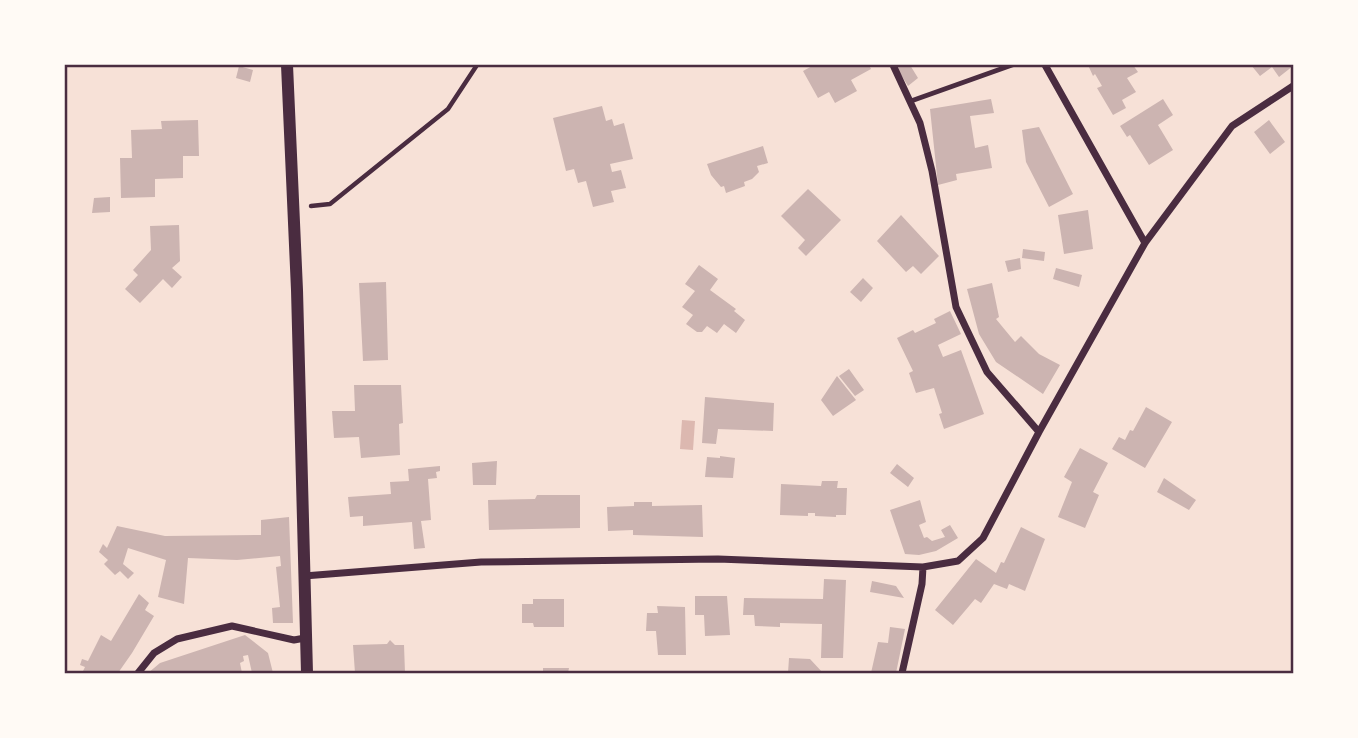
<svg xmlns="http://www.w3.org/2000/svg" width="1358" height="738" viewBox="0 0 1358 738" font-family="Ubuntu,sans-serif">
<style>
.water{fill:#dcb8b0}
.building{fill:#ccb4b1}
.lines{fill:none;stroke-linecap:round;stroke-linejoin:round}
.path{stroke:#4a2c40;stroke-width:4.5}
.service{stroke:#4a2c40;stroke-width:5}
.minor{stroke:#4a2c40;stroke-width:7}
.tertiary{stroke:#4a2c40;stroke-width:12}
.neatline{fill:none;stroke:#4a2c40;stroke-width:2.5}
</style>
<rect width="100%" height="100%" fill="#f7e1d7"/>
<path class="water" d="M682,420L695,421L693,450L680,449Z"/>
<path class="building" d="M814,65H869L871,69L851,80L857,91L835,103L829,92L818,98L803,71Z
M895,65H910L918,78L908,86Z
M1088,65H1133L1138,72L1127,78L1136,92L1122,100L1126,108L1113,115L1097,88L1102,86L1095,74L1093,76Z
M1251,65H1293V66L1279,77L1272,67L1260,76Z
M239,66L253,70L250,82L236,78Z
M991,99L994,113L970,116L975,148L988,145L992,168L956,174L957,180L938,185L930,109Z
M1163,99L1173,115L1158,125L1173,150L1149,165L1130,135L1127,137L1120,126Z
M602,106L606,121L612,119L614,126L624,123L633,159L610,164L612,172L621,170L626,188L611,191L614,202L593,207L586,181L578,183L574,169L566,171L553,118Z
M198,120L199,156H183V178L155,179V197L121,198L120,158H132L131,130L162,129L161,121Z
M1269,120L1285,142L1270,154L1254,132Z
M1039,127L1073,194L1049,207L1026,162L1022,130Z
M763,146L768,163L757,166L759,172L752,179L744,182L745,186L726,193L724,186L721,187L711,175L707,164Z
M808,189L841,220L806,256L798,248L805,240L781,216Z
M110,197V212L92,213L94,198Z
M1088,210L1093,249L1064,254L1058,215Z
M901,215L939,256L921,274L913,266L906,272L877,241Z
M179,225L180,261L172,268L182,277L172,288L163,279L140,303L125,289L138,275L133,270L151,250L150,226Z
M1023,249L1045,252L1044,261L1022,258Z
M1020,258L1021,269L1008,272L1005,261Z
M699,265L718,279L710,290L736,309L734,311L745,320L736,333L724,324L717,333L707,326L702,332H697L686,324L693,315L682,307L695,291L685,284Z
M1056,268L1082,275L1079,287L1053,279Z
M863,278L873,288L861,302L850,292Z
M386,282L388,360L363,361L359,283Z
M992,283L999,317L996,319L1015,342L1021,336L1039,354L1060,365L1043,394L996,362L979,334L967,289Z
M950,311L961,334L938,345L943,357L961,350L984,414L944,429L939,414L942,413L934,388L916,393L909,373L913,371L897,338L913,330L915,333L936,323L934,319Z
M849,369L864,390L855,396L839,376Z
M837,376L856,400L833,416L821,400Z
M354,385H401L403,423L399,424L400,455L361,458L359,437L334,438L332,411H355Z
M705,397L774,403L773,431L718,429L716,444L702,443Z
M1146,407L1172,422L1145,468L1112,449L1119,437L1125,440L1130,430L1133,431Z
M1080,448L1108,463L1093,492L1099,495L1085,528L1058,517L1072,482L1064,477Z
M720,456L735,458L733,478L705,477L707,457L720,458Z
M497,461L496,485H473L472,463Z
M897,464L914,478L908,487L890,473Z
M440,466V471L436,472L437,478L428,479L431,520L421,521L425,548L414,549L412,522L363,526V516L350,517L348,497L391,494L390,482L409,481L408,469Z
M1164,478L1196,500L1189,510L1157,492Z
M822,481H838L837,488H847L846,515H836V517L815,516V513H808V516L780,515L781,484L821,486Z
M537,495H580V528L489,530L488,500L535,499Z
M920,500L926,522L919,525L924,538L927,537L932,541L945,537L941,530L950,525L958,538L936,551L919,555L905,554L890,510Z
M634,502H652V506L702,505L703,537L633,535V530L608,531L607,507L634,506Z
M289,517L293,623H273L272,608L280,607L276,567L281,566L280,556L237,560L188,558L184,604L158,597L166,560L128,548L123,564L134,573L128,579L120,571L115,575L104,564L108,560L99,552L103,544L107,548L117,526L165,536L261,535V520Z
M1021,527L1045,539L1025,591L1009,584L1007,589L994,584L981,603L975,599L953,625L935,610L976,559L996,573L1001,562L1004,563Z
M824,579L846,580L843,658H821L822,624L780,623V627L755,626L754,615H743L744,598L823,599Z
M872,581L896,586L904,598L870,592Z
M139,594L149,603L145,610L154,616L132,653L118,673H82L85,667L80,665L82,659L88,661L101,635L111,641Z
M695,596H727L730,635L705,636L704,615H695Z
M533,599H564V627H534L533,623H522V604H533Z
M657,606L685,607L686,655H658L656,631H646L647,613H658Z
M890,627L905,629L896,673H871L878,642L888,643Z
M245,635L268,653L273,673H252L248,655L243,656L244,661L240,663L242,673H148L160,663Z
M390,640L395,645H404L405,673H355L353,645L387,644Z
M789,658L810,659L823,673H788Z
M543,668H569L568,673H543Z"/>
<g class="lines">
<path class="path" d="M311,206L330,204L448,109L477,65"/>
<path class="service" d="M911,101L1012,65"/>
<path class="minor" d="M893,65L920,123L932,171L956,307L987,372L1039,432
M1045,65L1145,243
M304,576L481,562L718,559L923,567L958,561L983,538L1039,432L1145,243L1232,126L1293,86
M138,673L154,653L177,639L232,626L294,640L305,638
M902,673L922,584L923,567"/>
<path class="tertiary" d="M287,65L297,290L307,673"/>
</g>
<rect width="1358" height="738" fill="none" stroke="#fffaf5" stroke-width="133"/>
<rect x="66" y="66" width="1226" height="606" class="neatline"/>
</svg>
